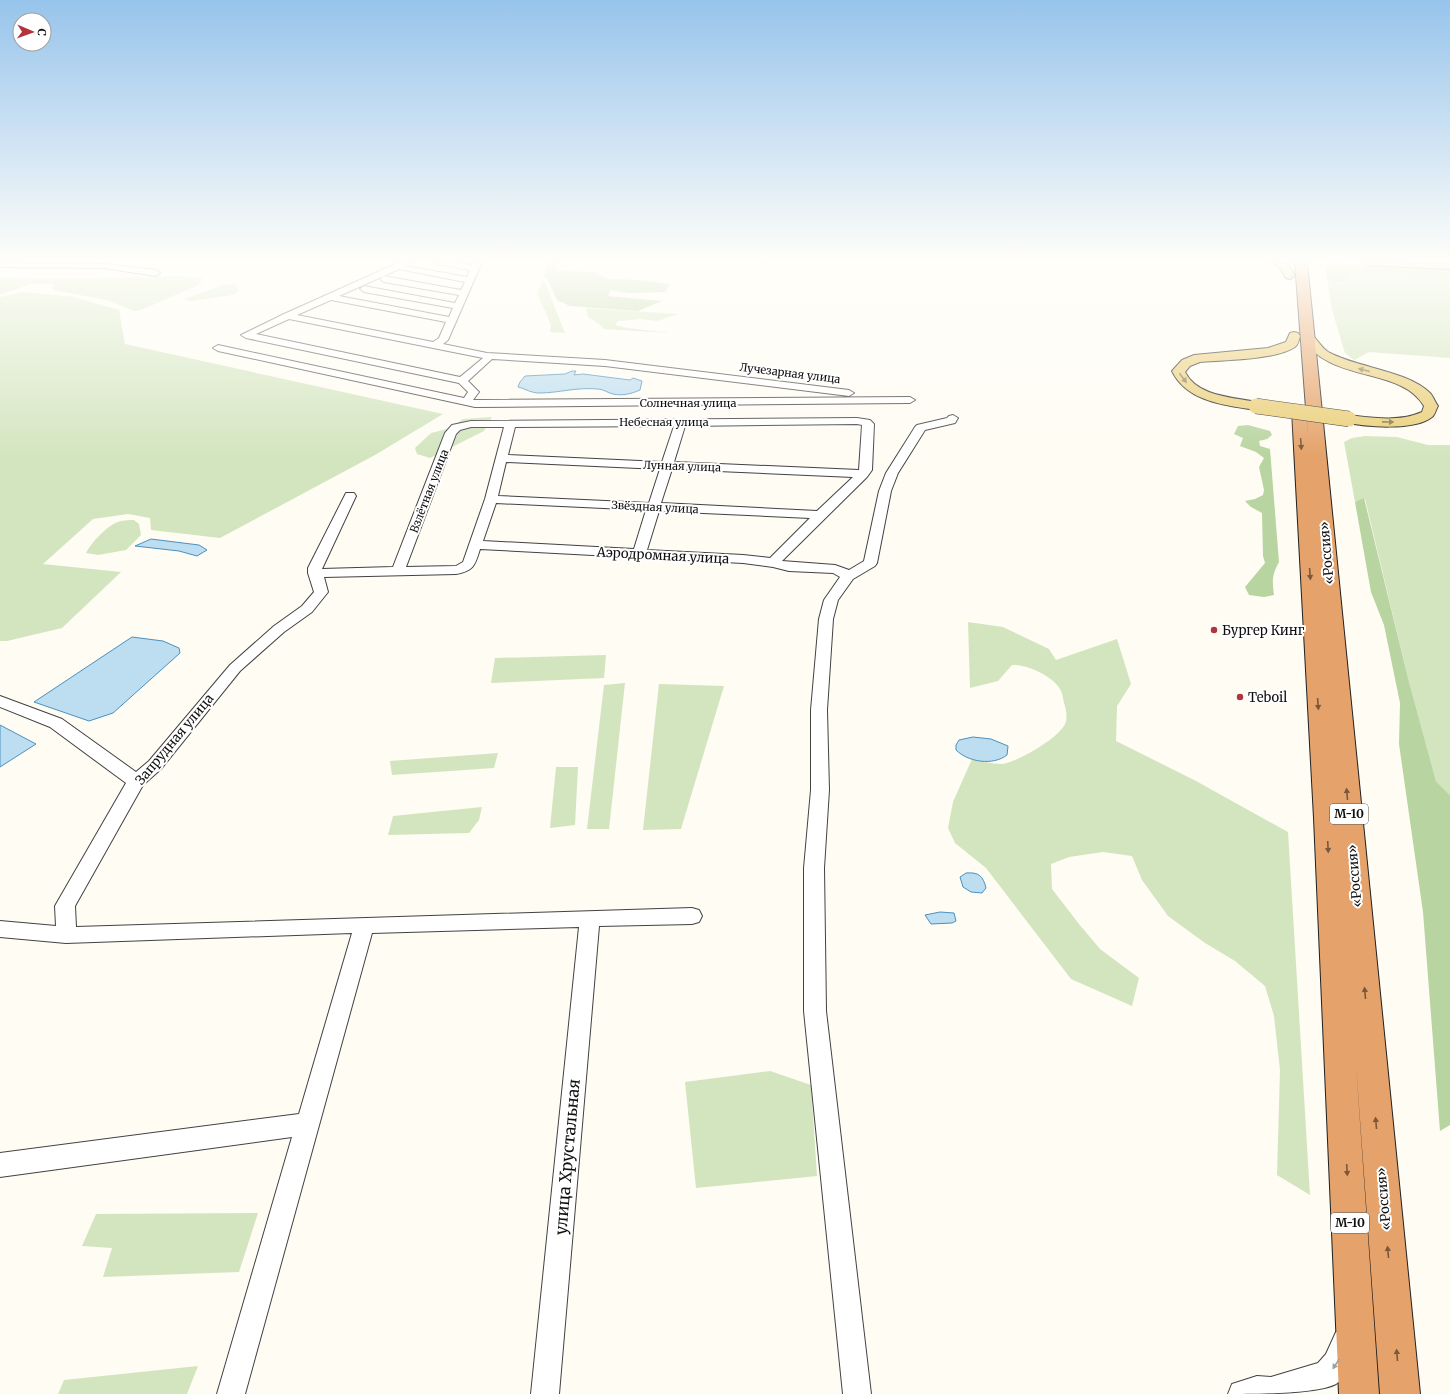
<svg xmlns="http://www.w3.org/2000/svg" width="1450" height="1394" viewBox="0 0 1450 1394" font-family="Merriweather,serif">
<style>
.green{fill:#d3e5bf}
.forest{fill:#b8d4a0}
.water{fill:#bdddf0;stroke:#4b91bf}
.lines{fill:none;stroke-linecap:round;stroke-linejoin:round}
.minor-casing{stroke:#424242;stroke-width:2}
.major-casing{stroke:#202020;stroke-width:2}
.highway-casing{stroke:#202020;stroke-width:2}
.minor{fill:#fff;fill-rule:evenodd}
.major{fill:#eace77;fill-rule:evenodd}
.highway{fill:#e5a26a;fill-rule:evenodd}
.major-bridge-casing{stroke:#202020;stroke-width:16;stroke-linecap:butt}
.major-bridge{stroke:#eace77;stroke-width:15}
.oneway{fill:#877848}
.oneway2{fill:#7a583c}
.oneway3{fill:#9f9f9f}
.poi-dot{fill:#b1353b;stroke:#fff;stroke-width:1.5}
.labels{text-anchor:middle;stroke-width:4;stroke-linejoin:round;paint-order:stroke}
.far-street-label{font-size:11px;fill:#0f0f0f;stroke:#fff}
.shield{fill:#fff;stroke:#575757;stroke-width:1}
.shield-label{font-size:12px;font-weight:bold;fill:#0f0f0f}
.street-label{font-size:13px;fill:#0f0f0f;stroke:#fff}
.poi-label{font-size:13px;fill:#0f0f0f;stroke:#fff;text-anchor:start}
.near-street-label{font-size:16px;fill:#0f0f0f;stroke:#fff}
</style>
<rect width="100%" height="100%" fill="#fefcf3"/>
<path class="green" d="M1360,273L1450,277V358L1369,352L1354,360L1345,353L1332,310L1327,278L1333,283L1347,275Z
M181,276L204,279L196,286L141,310L134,311L107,300L53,290V284H31L0,295V278L73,279Z
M544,280L565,333L550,332L551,325L537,293Z
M235,284L239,291L232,295L191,301L185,299L222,285Z
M24,292L73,297L119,310L125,344L443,414L375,455L220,538L151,530L150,518L128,514L93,519L43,564L121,572L62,628L7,641H0V297Z
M586,308L678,314L657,321L641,319L618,321L615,325L628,328L671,333L604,329L599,324L588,317Z
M492,417L484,431L430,458L417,454L415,448L431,433L447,429L463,419Z
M1365,436L1397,437L1428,445H1450V795L1436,781L1408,678L1365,499L1355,502L1344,442L1352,438Z
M134,520L139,524L141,535L126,550L98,555L86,553C92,542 108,524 121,521C125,520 130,520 134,520Z
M968,622L1003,627L1049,649L1056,660L1117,639L1131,684L1117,706L1116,741L1196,781L1288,832L1310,1195L1277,1175L1280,1070L1274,1016L1265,986L1235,961L1205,943L1168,916L1142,880L1132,856L1103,852L1069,857L1051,864L1052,889L1079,924L1100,949L1139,978L1132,1006L1071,979L986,868L955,843L948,828L953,802L972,759C981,761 992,764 1002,764C1016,763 1059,738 1065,724C1068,718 1066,709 1064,703C1063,699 1063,695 1061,691C1055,677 1027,664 1012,665L998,681L970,688Z
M606,655L604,678L491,683L495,658Z
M625,683L609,829H587L604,685Z
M659,684L724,686L681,829L643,830Z
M498,753L494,768L392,775L390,761Z
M556,767H578L575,825L550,828Z
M482,807L479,820L469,833L388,835L393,816Z
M770,1071L811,1085L817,1176L696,1188L685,1082Z
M258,1213L239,1272L103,1277L112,1248L82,1246L96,1214Z
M198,1366L187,1394H58L64,1380Z"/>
<path class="forest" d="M549,262H558L555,271L595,272L608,279L639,280L670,284L665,292L629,293L610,290L608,296L662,301L638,311L570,306L557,300L547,278L543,276Z
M1328,263L1450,269V277L1360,273L1347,275L1345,280L1333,283L1327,278L1326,270Z
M1248,425L1270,431L1272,435L1267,439L1259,441L1260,446L1270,449L1279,562C1272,575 1272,580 1274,595L1264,597L1249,595L1245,587L1265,563L1263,556L1262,513L1251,507L1245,501L1255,499L1263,495L1264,490L1259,467L1264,458L1256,452L1240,446L1243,438L1234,434L1238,426Z
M1364,498L1408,678L1436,781L1450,795V1125L1440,1131L1423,912L1399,744L1400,703L1384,625L1371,592L1355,502Z"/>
<path class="water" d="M572,371H576L574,375L583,374L630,380L633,378L642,381L640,390C631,394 622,396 613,394C608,393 603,389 598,389C576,387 559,393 539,393C531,393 526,389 518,387L520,382L525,376L565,374Z
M151,539L199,545L207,550L197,556L179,551L135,546Z
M132,637L163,641L179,648L180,653L113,713L89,721L34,702Z
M0,725L36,744L0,767Z
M973,737L991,739L1008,746L1007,755C993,766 968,762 956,750V745L959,740Z
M966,873C979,872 983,876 986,888L982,893L971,892L963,887L960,877Z
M940,912L954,913L956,921L952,923L931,924L925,915Z"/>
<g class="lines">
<g class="minor-casing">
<path id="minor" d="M400,262H411L405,266L467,277L470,270L438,264L434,262H454L472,265L474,262H482L448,340L443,344L487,353L605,360L849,390L854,393L849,396L605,366L492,359L468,381L479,392L473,400L910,397L915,400L910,403L475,407L218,351L213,348L218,345L464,398L468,392L459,383L246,338L241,335L284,314ZM399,269L465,282L461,290L384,276L380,279L384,282L459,295L455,303L364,286L360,289L364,292L453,308L449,317L339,296ZM331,300L446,322L439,338L433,342L297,315ZM289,319L483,358L460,377L256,334Z
M0,263L104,264L156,270L160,273L156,276L104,268L0,267Z
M953,415L958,418L955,423L925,430L898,473L891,491L877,563L875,566L853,579L838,600L833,619L827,710L829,790L824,868L826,1011L871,1394H843L804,1011V868L811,790V710L819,619L824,600L840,577L833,573L789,571L773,567L743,563L480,549C475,565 474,571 456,574L324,577L328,592L312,612L284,632L240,671L161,769L143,785L75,906L76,927L692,908L699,910L702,916L699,922L692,924L599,926L559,1394H531L579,927L372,933L245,1394H217L292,1137L0,1177V1153L299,1114L352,933L66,943L0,937V921L56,926L55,906L126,783L50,727L0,707V696L62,719L136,772L149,761L230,665L274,626L302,606L314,592L308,573V568L346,493H354L356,496L322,569L393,567L445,433L452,425L471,421L857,418L870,420L874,424L872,470L867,477L782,561L835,565L849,570L864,561L879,491L886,473L915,427L917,425L947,418L949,416ZM857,424L862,425L859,470L674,462L685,426ZM674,426L662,462L508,455L515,427ZM471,427H504L485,499L463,562L456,566L406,567L456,434L460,430ZM506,462L660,469L649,503L498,496ZM672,469L853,477L817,511L661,503ZM496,503L646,510L634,549L483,541ZM659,511L810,518L770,558L743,555L647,550Z
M1346,1328L1356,1332L1360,1342C1354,1356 1349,1375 1336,1384C1317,1394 1253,1394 1228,1394L1232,1384L1257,1376L1271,1377L1318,1363L1326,1354L1336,1332Z"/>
</g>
<g class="major-casing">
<path id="major" d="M1271,262C1287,262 1287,262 1295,276L1290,279L1286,278L1280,268Z
M1362,262L1450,263V269L1367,265Z
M1294,332L1298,333L1300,336C1299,340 1298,345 1295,347C1276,360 1224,360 1200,362L1190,366L1185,372C1198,398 1236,397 1261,403L1263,406L1261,409L1256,410C1225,405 1187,402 1172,371L1182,360L1194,355L1268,348L1286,342L1290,333Z
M1308,333C1316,335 1321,349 1330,353C1359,368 1408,371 1430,393C1433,396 1435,402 1438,406C1436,409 1435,415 1432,417C1415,431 1365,427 1344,422L1342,419L1344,416L1349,415C1374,418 1399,422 1422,412L1424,406C1401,366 1329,384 1302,337L1304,334Z"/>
</g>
<g class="highway-casing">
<path id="highway" d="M1295,262H1307L1420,1394H1380L1356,1065L1379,1394H1339L1314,818L1292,411L1294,408L1299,407L1304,408L1306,411L1308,435Z"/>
</g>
<use href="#minor" class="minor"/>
<use href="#major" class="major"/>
<use href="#highway" class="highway"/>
<g class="major-bridge-casing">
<path id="major-bridge" d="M1256,406L1349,419"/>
</g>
<use href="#major-bridge" class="major-bridge"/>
</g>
<defs><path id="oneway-solid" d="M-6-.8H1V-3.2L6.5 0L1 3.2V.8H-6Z"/></defs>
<g class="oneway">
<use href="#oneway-solid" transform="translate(1364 370) rotate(-165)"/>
<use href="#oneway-solid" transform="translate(1183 378) rotate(53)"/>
<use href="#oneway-solid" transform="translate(1388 422) rotate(1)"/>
</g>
<g class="oneway2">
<use href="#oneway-solid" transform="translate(1301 444) rotate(86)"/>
<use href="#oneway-solid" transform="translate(1310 574) rotate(86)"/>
<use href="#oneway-solid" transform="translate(1318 704) rotate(86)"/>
<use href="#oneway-solid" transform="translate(1347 794) rotate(-95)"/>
<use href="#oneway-solid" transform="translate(1328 847) rotate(87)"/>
<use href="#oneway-solid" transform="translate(1365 993) rotate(-95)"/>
<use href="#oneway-solid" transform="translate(1376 1123) rotate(-95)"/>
<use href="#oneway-solid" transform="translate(1347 1170) rotate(87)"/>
<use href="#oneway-solid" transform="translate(1388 1252) rotate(-95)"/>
<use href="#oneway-solid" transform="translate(1397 1355) rotate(-95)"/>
</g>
<use class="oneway3" href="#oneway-solid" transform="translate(1336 1364) rotate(124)"/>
<linearGradient id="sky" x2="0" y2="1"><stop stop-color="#97c4eb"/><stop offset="0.57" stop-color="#fffefa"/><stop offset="1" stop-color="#fffefa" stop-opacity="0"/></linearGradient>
<rect width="1450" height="457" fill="url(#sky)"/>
<g class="poi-dot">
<circle cx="1214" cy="630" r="4"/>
<circle cx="1240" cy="697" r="4"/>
</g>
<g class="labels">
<g class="far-street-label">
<text transform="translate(790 373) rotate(7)" y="4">Лучезарная улица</text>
<text x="688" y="407">Солнечная улица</text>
<text x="664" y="426">Небесная улица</text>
<text transform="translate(682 466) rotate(2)" y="4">Лунная улица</text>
<text transform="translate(429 491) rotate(-69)" y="4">Взлётная улица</text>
<text transform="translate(655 507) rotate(3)" y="4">Звёздная улица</text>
</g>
<g class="shield">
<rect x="1330" y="804" width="38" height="20" rx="3"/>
<rect x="1331" y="1213" width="38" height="20" rx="3"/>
</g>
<g class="shield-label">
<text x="1349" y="818">М-10</text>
<text x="1350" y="1227">М-10</text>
</g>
<g class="street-label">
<text transform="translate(1326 553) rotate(-95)" y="5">«Россия»</text>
<text transform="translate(663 555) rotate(3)" y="5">Аэродромная улица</text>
<text transform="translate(174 739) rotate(-50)" y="5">Запрудная улица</text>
<text transform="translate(1354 876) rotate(-95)" y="5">«Россия»</text>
<text transform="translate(1383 1199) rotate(-95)" y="5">«Россия»</text>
</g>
<g class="poi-label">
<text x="1222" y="635">Бургер Кинг</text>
<text x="1248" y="702">Teboil</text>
</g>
<g class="near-street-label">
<text transform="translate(567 1157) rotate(-85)" y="6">улица Хрустальная</text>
</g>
</g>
<g transform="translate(32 32) rotate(92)"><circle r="19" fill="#ffffff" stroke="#9f9f9f"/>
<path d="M0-3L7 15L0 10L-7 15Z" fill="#b1353b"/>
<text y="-6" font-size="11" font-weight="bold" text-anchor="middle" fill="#0f0f0f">С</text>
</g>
</svg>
